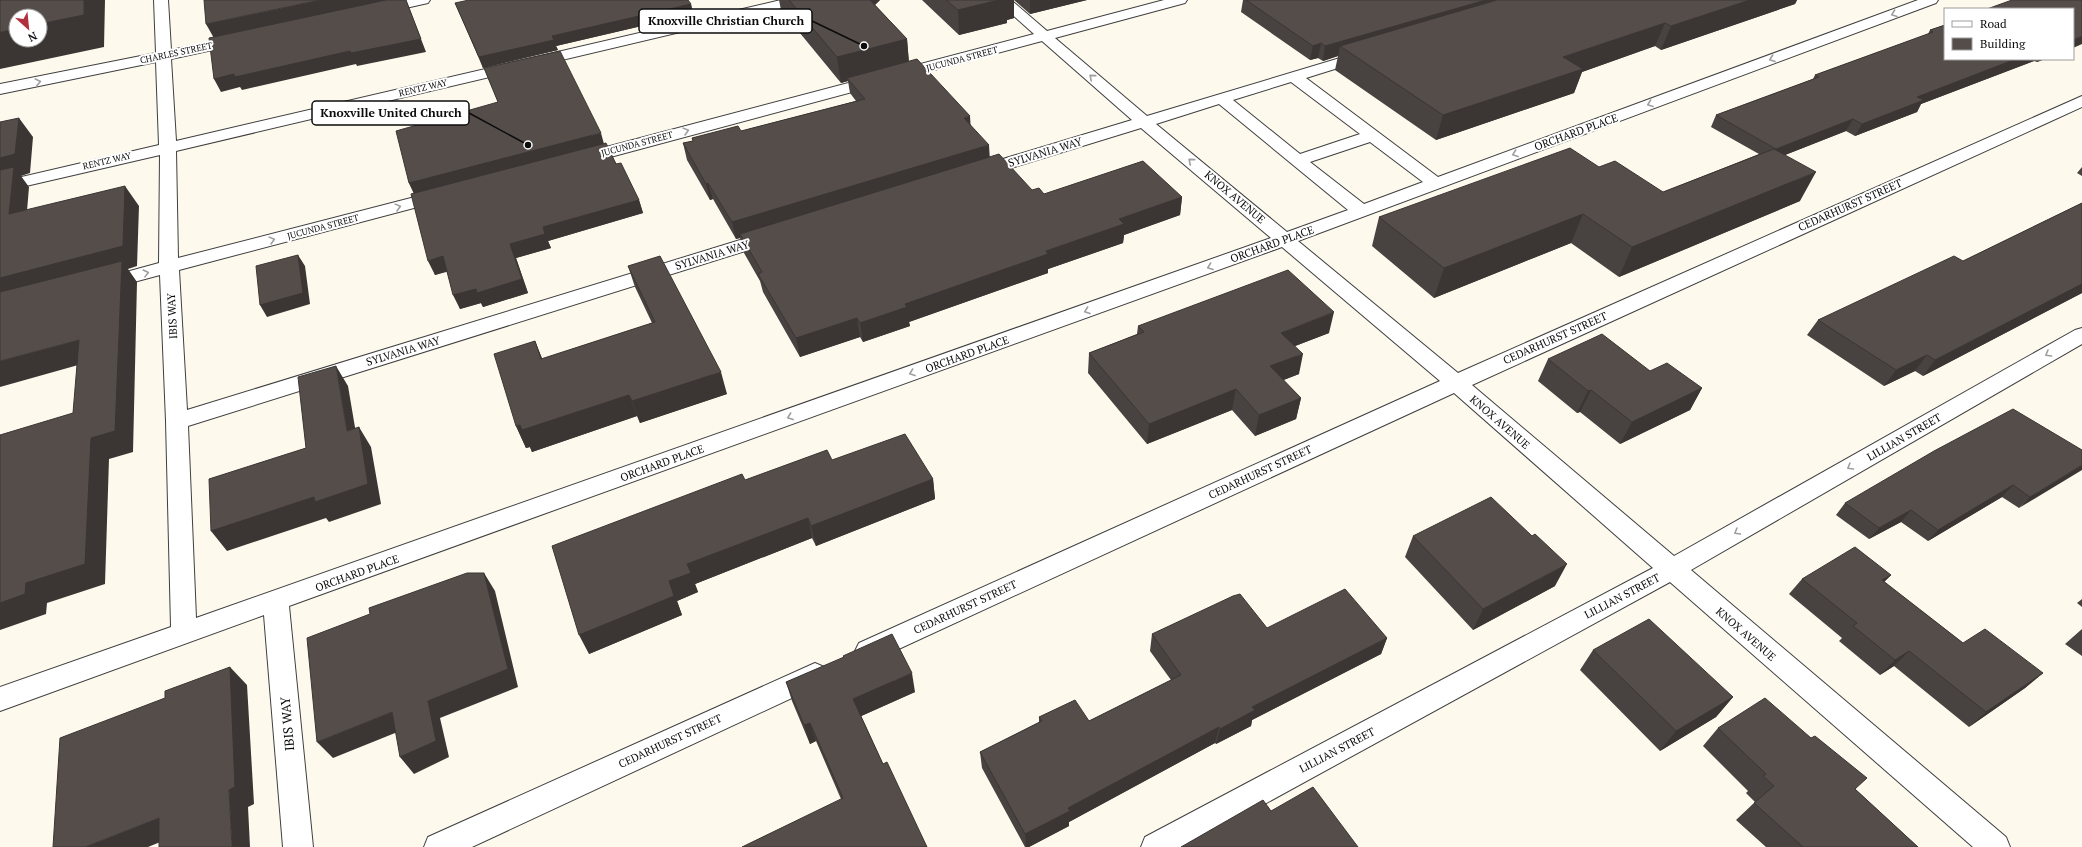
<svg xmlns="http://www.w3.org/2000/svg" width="2082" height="847" viewBox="0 0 2082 847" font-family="'PT Serif',serif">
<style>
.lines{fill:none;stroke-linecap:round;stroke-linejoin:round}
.minor-casing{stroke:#3f3f3f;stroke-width:2}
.minor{fill:#fff;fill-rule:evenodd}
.wall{fill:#484240}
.shaded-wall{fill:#3b3634}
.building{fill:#544d4a;stroke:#3b3634}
.oneway{stroke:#9e9e9e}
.labels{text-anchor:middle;stroke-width:4;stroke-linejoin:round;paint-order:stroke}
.far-street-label{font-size:9px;fill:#0c0c0c;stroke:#fff}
.street-label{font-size:11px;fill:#0c0c0c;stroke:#fff}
.near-street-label{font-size:13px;fill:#0c0c0c;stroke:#fff}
.leader{fill:none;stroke:#0c0c0c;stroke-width:1.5}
.callout-dot{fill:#0c0c0c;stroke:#fff;stroke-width:1.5}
.callout{fill:#fff;stroke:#0c0c0c;stroke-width:1.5}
.callout-label{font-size:12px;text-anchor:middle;font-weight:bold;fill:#0c0c0c}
</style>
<rect width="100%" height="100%" fill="#fef9ed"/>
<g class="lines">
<g class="minor-casing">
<path id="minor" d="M154,0H168L171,50L240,36L245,37L247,40L245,43L240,44L171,59L176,141L781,0H806L804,3L799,4L176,151L178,258L442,190L448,191L451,195L448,199L179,270L187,410L763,233L770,231L777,233L779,237L777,241L188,426L196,618L1271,238L1141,128L985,176L979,177L973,176L970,172L973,168L1132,120L1042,41L588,163L582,164L576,163L573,159L576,155L1034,34L996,0H1011L1047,31L1164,0H1187L1185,3L1055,38L1147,116L1360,52H1370L1373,55L1370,58L1306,78L1438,177L1918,0H1938L1936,3L1298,241L1458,373L2082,96V107L1472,385L1674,556L2075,330L2082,328V344L1691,570L2006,837L2010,847H1973L1670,582L1186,847H1141L1145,837L1653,568L1454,393L877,659L868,662L859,659L855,651L859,643L1440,381L1282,247L289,606L313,847H283L264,615L0,711V687L171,627L166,421L160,275L104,290L97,288L94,284L97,280L159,263L160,155L0,192V182L159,145L156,62L0,94V84L156,53ZM1291,82L1360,134L1300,154L1233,100ZM1219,104L1348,210L1287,232L1156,124ZM1370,142L1423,182L1364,204L1310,162Z
M404,0H430L428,3L379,14L374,13L372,10L374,7Z
M815,663L824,667L828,675L824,683L472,847H424L428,837Z"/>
</g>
<use href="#minor" class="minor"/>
</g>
<path class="wall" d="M779,0H880L875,5L907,39L909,62L970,124L989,157L1032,190L1044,194L1182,197L1180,215L1124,235L1123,243L1048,269V273L909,322L910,326L863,342L860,337L800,357L763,292L760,281L744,253L740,238L736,239L713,199L710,200L687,160L683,143L693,141L692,138L741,131L856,101L850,93L848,81L841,83L781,10Z
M922,0H1087L1030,14L1014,0V18L1007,20V23L959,35Z
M1243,0H1797L1795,4L1661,50L1655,46L1582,72L1574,93L1436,140L1335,70L1338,56L1323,61L1318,58L1310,60L1241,12Z
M455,3L691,4L693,14L556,46L558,50L483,68Z
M1945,25V59H2045L2037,62L2034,61L1921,104L1917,112L1855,136L1846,131L1785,155L1800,201L1619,277L1571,243L1434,298L1372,246L1379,217L1599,167L1663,192L1759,154L1711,127L1716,115L1813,79L1815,75L1928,34L1930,30Z
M484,68L604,144L639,200L643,213L548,241L551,248L516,258L528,293L483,307L481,303L460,309L447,271L435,275L414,193L409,183L498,102Z
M2082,167V176L2077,173Z
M2082,203V293L1923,376L1915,371L1884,386L1807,335L1818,320L1963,261Z
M628,266L727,394L640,423L637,416L532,452L530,447L526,448L516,426L535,341L542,359L652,323L635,287Z
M1138,326L1329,333L1295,346L1299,374L1283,380L1301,398L1296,419L1255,436L1232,410L1147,444L1088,373L1089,353L1137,334Z
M1548,359L1702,388L1690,410L1620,444L1580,412L1577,413L1538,381Z
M2082,450L2019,508L2002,497L1928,541L1901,522L1869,539L1836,515L1845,503Z
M933,479L935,499L816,546L812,538L695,584L698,592L677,601L682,615L589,654L745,480Z
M1413,536L1555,586L1473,630L1405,557Z
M1891,575L1884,582L1963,643L2043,673L2025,688L1969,727L1894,666L1880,675L1839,641L1842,638L1789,594L1802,579Z
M2082,599V607L2077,603Z
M1267,628L1387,638L1381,654L1252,720L1251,726L1216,744L1215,743L1069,822V826L1029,847H1025L982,768L980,752L1039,722V717L1089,721L1171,680L1150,651L1152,634Z
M2082,629V656L2065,644Z
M1593,650L1733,697L1716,717L1660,751L1580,670Z
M843,656L915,692L861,716L883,764L927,847L841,799L816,741L810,744L792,701L786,682L844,658Z
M1718,728L1855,789L1918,847H1766L1736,820L1755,802L1746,793L1748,791L1703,746Z"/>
<path class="shaded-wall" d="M84,0H105L104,47L0,69V32L16,29V40H40V24Z
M320,0H399L215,40L206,24Z
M406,0L426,52L357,66L356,64L242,90L240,87L221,92L214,79Z
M862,0H880L864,15Z
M999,0H1014V18L1007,20V23L959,35L958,10Z
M1030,0H1087L1030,14Z
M1486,0H1531L1340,46L1338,56L1323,61L1325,46Z
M1750,0H1797L1795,4L1661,50L1671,26Z
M691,4L693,14L556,46L558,50L483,68L479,57L552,36Z
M1665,23L1655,46L1582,72L1574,93L1436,140L1443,115L1563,57Z
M2082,36V44L2073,48V40Z
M907,39L909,65L847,78L848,81L841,83L837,57Z
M1321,43L1318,58L1310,60L1313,46Z
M2016,59H2035L2034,61L1921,104L1917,112L1855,136L1862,124L1917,97Z
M2039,59H2045L2037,62Z
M970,116L971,132L964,118Z
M19,118L33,137L30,173L21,176L29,187L25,235L9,214L0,182V158Z
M1853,119L1846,131L1770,161L1776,149Z
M601,133L604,144L414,194L409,183Z
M989,145L990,161L740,234V238L736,239L732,222Z
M1816,172L1800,201L1619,277L1632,247Z
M708,183L713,199L710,200L706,184Z
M125,186L139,206L137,266L128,269L137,282L133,452L109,459L105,584L47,603L46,614L0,630V603L26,583L91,438L122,270L0,304V278Z
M1182,197L1180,215L1124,235L1123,243L1048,269V273L909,322L910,326L863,342L860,323L905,304L1046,251L1119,219Z
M639,200L643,213L548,241L551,248L516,258L528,293L483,307L481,303L460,309L453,295L510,244L543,227Z
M1583,214L1571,243L1434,298L1444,268Z
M298,255L305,266L310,304L267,317L260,305Z
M443,256L450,271L435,275L428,261Z
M2082,284V293L1923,376L1935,360Z
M1334,312L1329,333L1277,353L1281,333Z
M857,318L860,337L800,357L796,338Z
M79,340L96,360L0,387V361Z
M535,341L544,363L541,359Z
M1303,354L1299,374L1266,387L1270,366Z
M1927,355L1915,371L1884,386L1896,370Z
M336,366L348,386L359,451L347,431Z
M721,372L727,394L640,423L632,401Z
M1702,388L1690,410L1620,444L1632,422Z
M1236,389L1232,410L1147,444L1149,424Z
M1591,390L1580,412L1577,413L1588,391Z
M629,395L637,416L532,452L530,447L526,448L516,426Z
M1301,398L1296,419L1255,436L1259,415Z
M359,427L371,447L381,504L329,522L326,518L227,551L211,531Z
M2082,465V470L2019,508L2030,497Z
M933,479L935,499L816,546L811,526Z
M2013,485L2002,497L1928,541L1938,530Z
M1911,510L1901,522L1869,539L1879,528Z
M808,518L812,538L695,584L698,592L677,601L682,615L589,654L579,635L669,581L687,564Z
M1567,564L1555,586L1473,630L1483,609Z
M484,573L495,591L518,687L440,718L449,757L414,774L400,757L428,701Z
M1891,575L1876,590L1882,580Z
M1387,638L1381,654L1252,720L1251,726L1216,744L1220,729L1252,707Z
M1909,651L1894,666L1880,675L1895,660Z
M230,667L247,685L254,804L248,807L250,847H232L229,790Z
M912,673L915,692L857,718L853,699Z
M2043,673L2025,688L1969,727L1986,712Z
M1733,697L1716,717L1660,751L1676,731Z
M392,712L405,729L333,758L317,742Z
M810,723L816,741L810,744L804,725Z
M1219,727L1215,743L1069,822V826L1029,847H1026L1025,834L1068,808Z
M159,818L180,834L148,847H85Z"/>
<path class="building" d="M0,0H84V15L40,24V16H16V29L0,32Z
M204,0H320L206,24Z
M386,0H406L421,39L351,53L350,51L235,77L234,74L214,79L209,38Z
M469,0H688L691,4L552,36L554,40L479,57L455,3Z
M789,0H870L907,39L837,57Z
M946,0H999L958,10Z
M1246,0H1486L1325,46L1321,43L1313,46Z
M1497,0H1750L1671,26L1665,23L1563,57L1583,69L1443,115L1340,46Z
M2012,0H2082V36L2073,40V9H1987Z
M1945,25V59H2016L1917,97L1924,100L1862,124L1853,119L1776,149L1716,115L1819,77L1815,75L1933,32L1930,30Z
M560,51L601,133L409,183L396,131L498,102L484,68Z
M917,59L970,116L964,118L989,145L732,222L708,183L706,184L683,143L693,141L692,138L738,126L741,131L865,99L847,78Z
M19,118L15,154L0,158V122Z
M606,143L616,164L621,163L639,200L543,227L545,234L510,244L522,279L477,293L476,289L453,295L443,256L428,261L411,194Z
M1570,148L1599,167L1615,161L1663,192L1774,149L1816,172L1632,247L1583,214L1444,268L1379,217Z
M999,154L1032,190L1039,188L1044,194L1143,161L1182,197L1119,219L1124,224L1046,251L1048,254L905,304L907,307L860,323L857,318L796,338L758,274L762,272L740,234Z
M14,167L9,214L125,186L123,246L0,278V170Z
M2082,203V284L1935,360L1927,355L1896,370L1818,320L1954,256L1963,261Z
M298,255L303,293L260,305L256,266Z
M660,256L721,372L632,401L629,395L522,430L520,425L516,426L494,354L535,341L541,359L655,322L628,266Z
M122,261L115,431L91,438L85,564L26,583L25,594L0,603V435L73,413L79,340L0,361V292Z
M1288,270L1334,312L1281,333L1303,354L1270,366L1301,398L1259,415L1236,389L1149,424L1089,353L1144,332L1138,326Z
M1602,334L1650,371L1667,363L1702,388L1632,422L1591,390L1588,391L1548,359Z
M336,366L347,431L359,427L368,484L315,502L314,497L211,531L209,479L306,448L298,377Z
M2013,409L2082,450V465L2030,497L2013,485L1938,530L1911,510L1879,528L1845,503L1934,451Z
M905,434L933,479L811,526L808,518L687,564L691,573L669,581L674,596L579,635L552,546L742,474L745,480L827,450L832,460Z
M1491,497L1532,536L1535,534L1567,564L1483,609L1413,536Z
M1855,547L1891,575L1882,580L1963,643L1985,629L2043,673L1986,712L1909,651L1895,660L1853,626L1857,623L1802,579Z
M467,573H484L508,669L428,701L436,741L400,757L392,712L317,742L307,638L370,614L369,608Z
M1345,589L1387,638L1252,707L1255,710L1220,729L1219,727L1068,808L1070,811L1025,834L980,752L1042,721L1039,717L1075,700L1089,721L1181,675L1152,634L1233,596L1240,594L1267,628Z
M1649,619L1733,697L1676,731L1593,650Z
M892,634L912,673L853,699L883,764L887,762L927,847H742L843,798L810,723L804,725L786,682L844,657L843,656Z
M230,667L235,787L229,790L232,847H159V818L85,847H53L60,738L165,698V691Z
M1765,698L1811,738L1815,736L1867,778L1855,789L1918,847H1803L1754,803L1774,786L1763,776L1766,774L1718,728Z
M1313,787L1358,847H1181L1263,800L1271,811Z"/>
<defs><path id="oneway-chevron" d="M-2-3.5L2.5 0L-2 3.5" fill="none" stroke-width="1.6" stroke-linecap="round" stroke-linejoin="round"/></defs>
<g class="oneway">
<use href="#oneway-chevron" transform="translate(1894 14) rotate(160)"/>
<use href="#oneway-chevron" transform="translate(1772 59) rotate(160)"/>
<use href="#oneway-chevron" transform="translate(1092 77) rotate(-139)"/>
<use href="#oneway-chevron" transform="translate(38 82) rotate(-11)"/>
<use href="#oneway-chevron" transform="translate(1650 104) rotate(160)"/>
<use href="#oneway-chevron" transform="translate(686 131) rotate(-15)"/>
<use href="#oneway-chevron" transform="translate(1515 154) rotate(160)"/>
<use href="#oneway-chevron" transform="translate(1191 161) rotate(-140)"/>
<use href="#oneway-chevron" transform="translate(398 207) rotate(-15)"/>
<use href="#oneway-chevron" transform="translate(272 240) rotate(-15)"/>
<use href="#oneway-chevron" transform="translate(1210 267) rotate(160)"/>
<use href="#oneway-chevron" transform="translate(146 273) rotate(-14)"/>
<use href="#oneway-chevron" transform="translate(1087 311) rotate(160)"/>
<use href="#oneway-chevron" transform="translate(2048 354) rotate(150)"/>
<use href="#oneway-chevron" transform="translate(912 373) rotate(160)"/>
<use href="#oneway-chevron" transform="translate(790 417) rotate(160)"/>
<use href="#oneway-chevron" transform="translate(1850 467) rotate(150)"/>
<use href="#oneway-chevron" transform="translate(1737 532) rotate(150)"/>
</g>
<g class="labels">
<g class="far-street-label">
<text transform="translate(176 53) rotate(-12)" y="3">CHARLES STREET</text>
<text transform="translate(962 59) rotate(-15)" y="3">JUCUNDA STREET</text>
<text transform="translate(423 88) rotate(-13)" y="3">RENTZ WAY</text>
<text transform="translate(637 144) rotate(-15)" y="3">JUCUNDA STREET</text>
<text transform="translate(107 161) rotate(-13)" y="3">RENTZ WAY</text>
<text transform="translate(323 227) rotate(-15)" y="3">JUCUNDA STREET</text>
</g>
<g class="street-label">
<text transform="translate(1576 132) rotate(-20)" y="4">ORCHARD PLACE</text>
<text transform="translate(1045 152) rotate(-17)" y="4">SYLVANIA WAY</text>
<text transform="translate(1235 197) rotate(40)" y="4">KNOX AVENUE</text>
<text transform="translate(1850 205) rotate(-24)" y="4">CEDARHURST STREET</text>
<text transform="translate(1272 244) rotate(-20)" y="4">ORCHARD PLACE</text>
<text transform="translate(712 255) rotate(-17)" y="4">SYLVANIA WAY</text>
<text transform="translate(172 316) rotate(-93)" y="4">IBIS WAY</text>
<text transform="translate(1555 338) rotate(-24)" y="4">CEDARHURST STREET</text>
<text transform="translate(403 351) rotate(-17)" y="4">SYLVANIA WAY</text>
<text transform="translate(967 354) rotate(-20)" y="4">ORCHARD PLACE</text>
<text transform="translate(1500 422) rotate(41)" y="4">KNOX AVENUE</text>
<text transform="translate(1904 437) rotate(-30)" y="4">LILLIAN STREET</text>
<text transform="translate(662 463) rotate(-20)" y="4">ORCHARD PLACE</text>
<text transform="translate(1260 472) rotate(-25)" y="4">CEDARHURST STREET</text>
<text transform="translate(357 573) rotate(-20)" y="4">ORCHARD PLACE</text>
<text transform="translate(1622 596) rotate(-28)" y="4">LILLIAN STREET</text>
<text transform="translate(965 607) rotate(-25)" y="4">CEDARHURST STREET</text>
<text transform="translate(1746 634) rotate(41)" y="4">KNOX AVENUE</text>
<text transform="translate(670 741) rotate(-25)" y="4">CEDARHURST STREET</text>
<text transform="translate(1337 750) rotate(-28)" y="4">LILLIAN STREET</text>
</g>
<g class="near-street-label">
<text transform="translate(287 724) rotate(-95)" y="5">IBIS WAY</text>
</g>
</g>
<path class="leader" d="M864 46L812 21M528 145L469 113"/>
<g class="callout-dot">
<circle cx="864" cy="46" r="4"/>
<circle cx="528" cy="145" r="4"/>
</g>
<g class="callout">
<rect x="639" y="9" width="173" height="24" rx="4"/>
<rect x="312" y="101" width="157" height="24" rx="4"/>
</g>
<g class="callout-label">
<text x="726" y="25">Knoxville Christian Church</text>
<text x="391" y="117">Knoxville United Church</text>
</g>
<rect x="1944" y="8" width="130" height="52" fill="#ffffff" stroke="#9e9e9e"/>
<rect x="1952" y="21" width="20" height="6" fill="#ffffff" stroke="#9e9e9e"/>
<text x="1980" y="28" font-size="12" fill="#0c0c0c">Road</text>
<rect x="1952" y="38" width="20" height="12" fill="#544d4a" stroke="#9e9e9e"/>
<text x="1980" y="48" font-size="12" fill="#0c0c0c">Building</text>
<g transform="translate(28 28) rotate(153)"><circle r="19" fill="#ffffff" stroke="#9e9e9e"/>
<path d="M0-3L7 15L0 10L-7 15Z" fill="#b1303e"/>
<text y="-6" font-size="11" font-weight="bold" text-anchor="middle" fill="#0c0c0c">N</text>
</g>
</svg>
